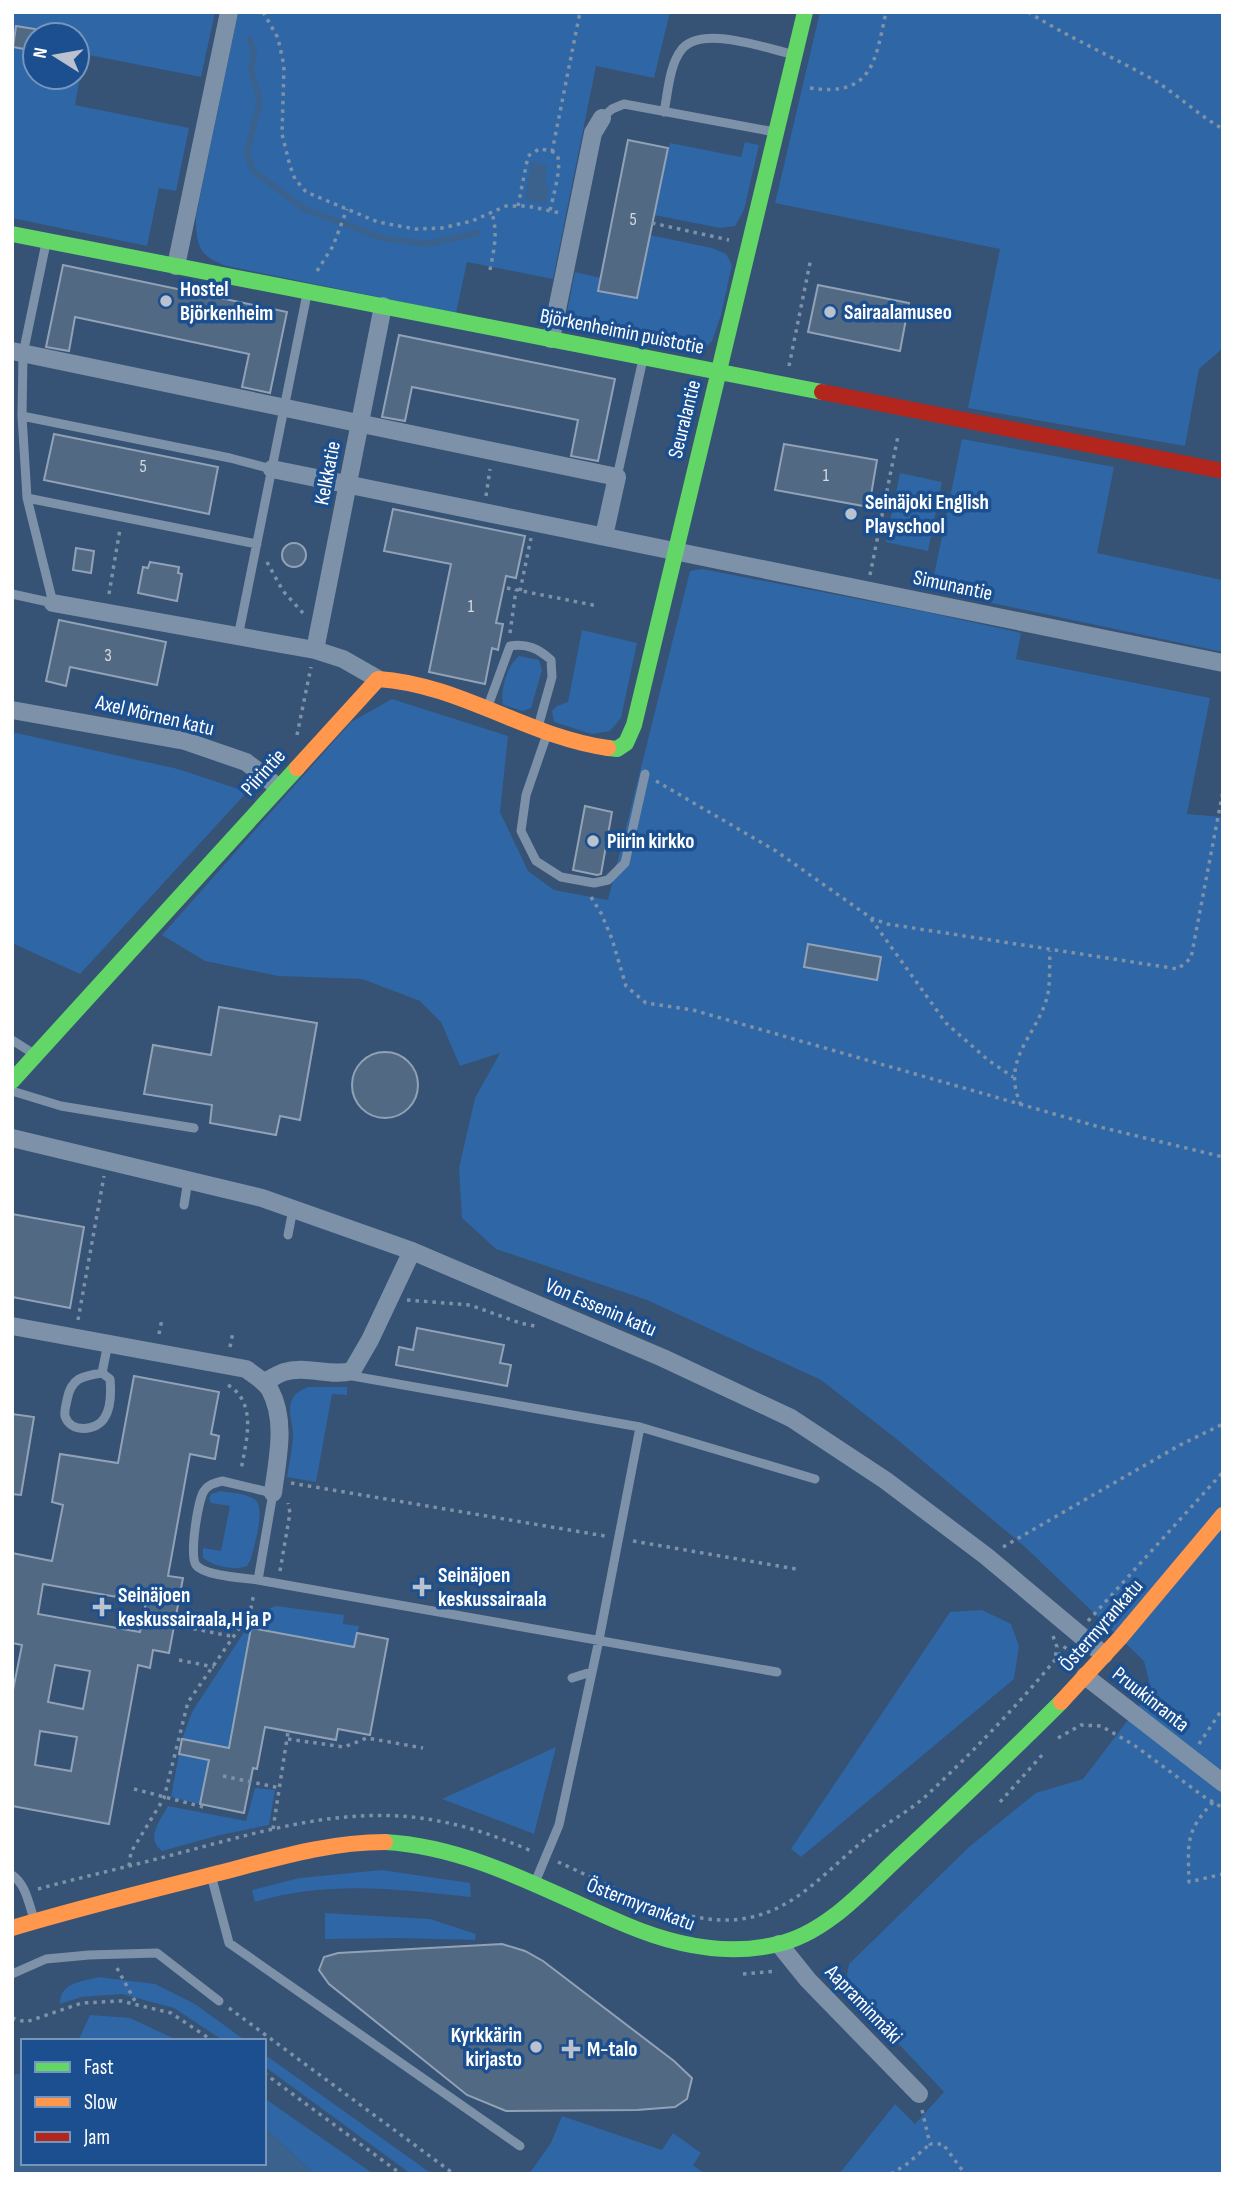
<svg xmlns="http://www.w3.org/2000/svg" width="1235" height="2186" viewBox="0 0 1235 2186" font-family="'Sofia Sans Condensed',sans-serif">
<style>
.green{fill:#2f66a5;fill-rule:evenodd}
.water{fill:#3b618d}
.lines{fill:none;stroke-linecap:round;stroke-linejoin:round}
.stream{stroke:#3b618d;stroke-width:6}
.building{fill:#526984;stroke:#92a2b6;stroke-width:2;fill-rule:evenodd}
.path{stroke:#7d92a8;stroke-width:3.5;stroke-dasharray:3.5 5;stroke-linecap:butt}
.lane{stroke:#7d92a8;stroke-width:9}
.street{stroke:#7d92a8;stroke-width:18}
.fast{stroke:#63d668;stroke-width:16}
.slow{stroke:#ff974d;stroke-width:16}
.jam{stroke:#b3261e;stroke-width:16}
.poi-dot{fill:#b9c2ce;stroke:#1b4f8f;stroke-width:2.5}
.labels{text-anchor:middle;stroke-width:7;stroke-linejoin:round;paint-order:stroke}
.number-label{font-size:18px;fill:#d4dae0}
.poi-label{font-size:21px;font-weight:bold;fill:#fff;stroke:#1b4f8f;text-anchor:start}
.street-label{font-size:21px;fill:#fff;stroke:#1b4f8f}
</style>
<rect width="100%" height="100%" fill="#365274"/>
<path class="green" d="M12,12H215L201,77L84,54L75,105L189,128L176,191L159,188L147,246L12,218ZM35,35H77V77H35Z
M238,12H670L654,78L596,66L553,279L467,262L456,313L227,266C198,256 196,245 196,216Z
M820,12H1223V348L1199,369L1185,446L968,408L1000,249L775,203Z
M745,142L759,145L744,210L735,226L720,228L654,215L670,143L741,157Z
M650,235L712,248L726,254L732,265L721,315L712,341L699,354L580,333L569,329L566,317L575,272L601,278L598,291L637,298Z
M962,439L1114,467L1097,553L1222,580L1223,652L931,590Z
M900,473L942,482L928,551L886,542Z
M702,569L926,612L1021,633L1016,659L1210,698L1187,814L1223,817V2174H839L895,2104L915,2124L944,2092L845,1987L849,1964L969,1847L1036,1793L1083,1779L1151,1690L1144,1661L1025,1547L899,1441L821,1380L647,1300L496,1249L462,1218L459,1168L475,1098L500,1053L460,1066L441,1022L420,1001L362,979L278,976L205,961L162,935L351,722L392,699L508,736L500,812L528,871L554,890L608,900L690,571Z
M582,630L637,643L621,718L610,731L592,734L554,722L552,711L557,706L568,702Z
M519,656L539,660L542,670L531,708L523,711L503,705C500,691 507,665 519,656Z
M12,732L178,769L247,792L80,974L12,943Z
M308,1387H347V1395L332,1394L316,1482L287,1477C289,1464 292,1451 293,1438C294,1418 279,1398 308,1387Z
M220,1491C230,1493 245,1493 254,1499C267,1507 254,1545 251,1559L247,1566C235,1571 213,1566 203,1558V1548L221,1551L230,1506L211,1503L209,1499L211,1494Z
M276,1606L344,1615L343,1624L359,1626L354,1647L251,1628L229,1748L182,1739L192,1712L250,1623L261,1612Z
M982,1610L1011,1624L1019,1646L1014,1679L801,1857L791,1849L950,1612Z
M556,1747L534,1834L442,1799Z
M179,1754L219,1762L205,1776L200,1804L171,1797Z
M255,1788L275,1790L269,1825L220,1835L162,1851C145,1838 160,1821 168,1806L246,1821Z
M382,1870L470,1883L471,1897C398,1889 327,1880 255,1902L252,1890L299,1878Z
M325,1913L430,1919L476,1934L475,1940L400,1938L325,1939Z
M98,1977L155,1984L195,2004L246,2041H224L174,2008L122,1994L81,1997L60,2004C60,1982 81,1982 98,1977Z
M90,2015L130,2018L179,2041H78Z
M264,2054L432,2174H411L264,2066Z
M264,2098L365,2168L373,2174H314L264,2127Z
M562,2116L662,2150L673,2133L701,2153L693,2165L705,2174H529L551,2143Z"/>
<path class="water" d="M531,162L547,165L545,181L549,188L546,204L525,200Z
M23,2073V2163H264V2127L314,2174H12V2075Z"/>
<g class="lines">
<path class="stream" d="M249,39L254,51L251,70L260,101L247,152L253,171L305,209L382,238L427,244L477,233"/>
</g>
<path class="building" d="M16,26L35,29V51L13,47Z
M628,140L668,148L637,298L598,291Z
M63,265L287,312L270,393L242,387L249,354L75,317L69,351L46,347Z
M818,285L909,303L900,351L808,332Z
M399,335L615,379L598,461L571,456L578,420L412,387L405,421L382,417Z
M54,434L218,467L209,514L44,480Z
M784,444L877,460L869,507L775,490Z
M393,509L525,536L516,578L506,576L496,623L503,624L498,650L492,648L485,684L429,672L451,564L384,551Z
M282 555a12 12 0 1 1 24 0a12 12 0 1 1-24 0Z
M76,548L94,551L91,573L73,570Z
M150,562L179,567L178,573L182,574L177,601L138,593L143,567L148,568Z
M59,620L166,642L157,685L70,667L66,686L46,681Z
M585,806L612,812L601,874L597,875L573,870Z
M808,944L881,957L877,980L804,967Z
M219,1007L317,1023L300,1120L280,1116L276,1135L210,1123L212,1105L144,1094L153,1045L211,1055Z
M352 1085a33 33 0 1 1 66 0a33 33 0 1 1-66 0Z
M12,1214L84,1227L70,1308L12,1297Z
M417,1328L504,1345L500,1363L511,1365L507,1386L396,1365L399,1347L413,1350Z
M134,1376L219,1392L211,1434L219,1436L215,1459L190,1454L168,1576L183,1578L169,1653L153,1650L150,1668L138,1665L109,1824L12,1806V1695L22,1645L12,1643V1553L52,1561L63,1505L52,1502L60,1454L118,1463ZM43,1584L146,1602L140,1632L38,1614ZM55,1665L90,1671L83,1709L48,1702ZM40,1731L77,1737L71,1771L35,1765Z
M12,1414L34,1417L21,1495L12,1494Z
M251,1628L354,1647L357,1633L388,1639L370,1735L338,1729L336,1740L265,1727L257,1769L253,1768L244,1813L200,1804L209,1760L179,1754L182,1739L229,1748Z
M502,1944L525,1951L543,1961L674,2061L692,2078L687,2099L675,2107L637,2110L506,2111L467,2095L329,1984L319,1970L324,1957L338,1953Z"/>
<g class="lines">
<path class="path" d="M263,12L278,38L284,66L282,134L290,166L295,179L306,192L378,222L415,229L442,228L472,221L506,206H527L560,213
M1028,12C1068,37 1111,56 1152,79C1177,94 1198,115 1223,129
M810,88C872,97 875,63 886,12
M552,152L580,12
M518,206L528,156L539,149C544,150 552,150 556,154C564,161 552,200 550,211
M652,223L729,240
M490,270C494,250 498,233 492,213
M317,271L333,246L347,209
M789,366L811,258
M486,496L490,469
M267,562L283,591L303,613
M870,575L898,436
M507,588L598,606
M520,591L531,538
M109,594L120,529
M510,633L516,590
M297,735L311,667
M656,781L776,851L871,918L887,924L1178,969L1191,958L1223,791
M591,897L601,913L612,939L626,986L646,1003L693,1010L1096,1126L1223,1157
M871,919L946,1023L988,1060L1013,1077
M1021,1105C1001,1060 1033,1040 1046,1001C1051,986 1049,967 1050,951
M407,1300L470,1305L520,1323L539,1327
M78,1320L104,1176
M159,1334L162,1319
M230,1347L233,1332
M228,1385C258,1403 246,1442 241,1470
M291,1483L605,1536
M633,1541L796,1569
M1003,1547L1180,1445L1223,1424
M280,1571L290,1513L288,1503
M1088,1621L1223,1472
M185,1627L235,1637
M1053,1636L1057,1647L1055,1659
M179,1660L214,1667
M1058,1738L1081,1725L1101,1726L1134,1745L1203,1796L1223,1808
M288,1739L344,1747L367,1738L423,1748
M1199,1744L1223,1708
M223,1776L280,1788
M134,1789L203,1807
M1000,1802L1043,1754
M1213,1802C1185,1832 1188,1843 1189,1882L1223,1874
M273,1829L288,1732
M558,1862C608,1884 671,1921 727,1920C785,1919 817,1880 857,1846C878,1827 905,1815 926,1796C975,1750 1025,1698 1067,1645
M129,1866L131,1852L164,1798L188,1702L250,1613L254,1593
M38,1889C82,1877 127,1867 172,1855C256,1833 345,1804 433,1820C469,1826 501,1838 534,1852
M117,1968L136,2003
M743,1974L777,1971
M229,2008L454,2174
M12,2018L26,2022L82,2003L121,2001L171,2013L213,2041
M264,2073L401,2174
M922,2110L930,2144H943L965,2174
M891,2174L907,2164L930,2144"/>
<path class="lane" d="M664,112C668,93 669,65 682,49C703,25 764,48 792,54
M602,118L612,109L624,104L775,132
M22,416L230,458L272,469
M617,477L643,359
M27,498L257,544
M12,594L53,603L27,498L22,416L23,354L46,243
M238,637L307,294
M488,706L510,646C527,643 539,649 551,660L552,677L538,727
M547,734L526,795L521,831L536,861L561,877L594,883L608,880L625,863L645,774
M12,1040L34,1054
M12,1091L61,1106L194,1128
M184,1205L188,1180
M288,1235L293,1209
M102,1373L110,1379C111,1390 111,1407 105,1417C97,1432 70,1433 65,1416C64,1411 66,1405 67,1400C71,1378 82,1376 102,1373Z
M102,1373L108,1343
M347,1375L640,1427L599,1640L559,1825L536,1880
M640,1427L815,1479
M222,1481L273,1493L258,1580C244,1578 204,1576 196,1565C189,1556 198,1500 204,1491C209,1484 215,1483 222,1481Z
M258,1580L777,1672
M572,1678L591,1672
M12,1875C26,1884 29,1905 34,1919
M211,1875L229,1943L520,2146
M12,1974L46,1959L89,1955L157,1953L219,2001"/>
<path class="street" d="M176,266L229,12
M551,339L593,133L602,118
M12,351L617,477L604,536
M272,469L1223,663
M53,603L315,650L343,659L378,679
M315,650L383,306
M12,710L185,741L246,762L278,787
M12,1138L262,1198L412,1251L663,1358L791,1418L885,1480L986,1556L1104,1655
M12,1326L246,1369C254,1375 265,1381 270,1390C287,1421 277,1461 273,1493
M264,1382C271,1379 278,1374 284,1372C306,1365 330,1377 352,1371L370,1340L412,1251
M1085,1676L1223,1783
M779,1944L808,1980L919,2094"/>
<path class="fast" d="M12,234L822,392
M608,748L617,749L626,743L634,725L805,12
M12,1081L297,768
M385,1842C471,1847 546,1891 624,1924C673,1945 725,1957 778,1944C827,1933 865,1888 901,1855C955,1805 1009,1754 1061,1702"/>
<path class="slow" d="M297,768L378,679C459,684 528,737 608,748
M1061,1702L1120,1638L1223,1515
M12,1928C82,1907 152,1890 223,1872C277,1858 329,1842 385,1842"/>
<path class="jam" d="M822,392L1223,471"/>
</g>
<g class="poi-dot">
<circle cx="166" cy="301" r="7"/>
<circle cx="830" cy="312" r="7"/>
<circle cx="851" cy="514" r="7"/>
<circle cx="593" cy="841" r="7"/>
<path d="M418.5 1576.5h7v7h7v7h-7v7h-7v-7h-7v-7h7z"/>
<path d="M98.5 1596.5h7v7h7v7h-7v7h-7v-7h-7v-7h7z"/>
<circle cx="536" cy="2047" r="7"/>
<path d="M567.5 2038.5h7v7h7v7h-7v7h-7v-7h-7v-7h7z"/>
</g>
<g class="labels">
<g class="number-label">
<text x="633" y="225">5</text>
<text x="143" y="472">5</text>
<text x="826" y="481">1</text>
<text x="471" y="612">1</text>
<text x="108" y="661">3</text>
</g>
<g class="poi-label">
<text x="180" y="296">Hostel<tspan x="180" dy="24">Björkenheim</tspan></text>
<text x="844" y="319">Sairaalamuseo</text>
<text x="865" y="509">Seinäjoki English<tspan x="865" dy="24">Playschool</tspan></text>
<text x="607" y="848">Piirin kirkko</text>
<text x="438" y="1582">Seinäjoen<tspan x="438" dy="24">keskussairaala</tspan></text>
<text x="118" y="1602">Seinäjoen<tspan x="118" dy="24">keskussairaala,H ja P</tspan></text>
<text x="522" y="2042" text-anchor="end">Kyrkkärin<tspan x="522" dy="24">kirjasto</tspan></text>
<text x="587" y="2056">M-talo</text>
</g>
<g class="street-label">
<text transform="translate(622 331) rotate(11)" y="7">Björkenheimin puistotie</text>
<text transform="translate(684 419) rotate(-76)" y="7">Seuralantie</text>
<text transform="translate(327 473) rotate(-79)" y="7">Kelkkatie</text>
<text transform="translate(953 585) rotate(12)" y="7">Simunantie</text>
<text transform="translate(155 715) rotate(13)" y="7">Axel Mörnen katu</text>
<text transform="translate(263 772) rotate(-48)" y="7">Piirintie</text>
<text transform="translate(601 1307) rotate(23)" y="7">Von Essenin katu</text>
<text transform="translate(1101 1625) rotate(-49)" y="7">Östermyrankatu</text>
<text transform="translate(1151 1699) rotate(38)" y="7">Pruukinranta</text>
<text transform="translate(641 1904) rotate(21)" y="7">Östermyrankatu</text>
<text transform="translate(864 2004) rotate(46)" y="7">Aapraminmäki</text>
</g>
</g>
<rect width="1235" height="2186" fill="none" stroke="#ffffff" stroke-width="28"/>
<rect x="21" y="2039" width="245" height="126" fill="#1b4f8f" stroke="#7695bc" stroke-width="2"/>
<rect x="35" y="2062" width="35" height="10" fill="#63d668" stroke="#7695bc" stroke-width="2"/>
<text x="84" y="2074" font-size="21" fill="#ffffff">Fast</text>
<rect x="35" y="2097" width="35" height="10" fill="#ff974d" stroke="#7695bc" stroke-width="2"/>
<text x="84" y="2109" font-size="21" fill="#ffffff">Slow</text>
<rect x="35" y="2132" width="35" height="10" fill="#b3261e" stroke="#7695bc" stroke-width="2"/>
<text x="84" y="2144" font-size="21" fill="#ffffff">Jam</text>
<g transform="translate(56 56) rotate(281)"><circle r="33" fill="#1b4f8f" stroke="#7695bc" stroke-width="2"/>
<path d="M0-5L12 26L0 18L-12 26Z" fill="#b9c2ce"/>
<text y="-10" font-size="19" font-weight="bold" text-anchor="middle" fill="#ffffff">N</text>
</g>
</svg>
